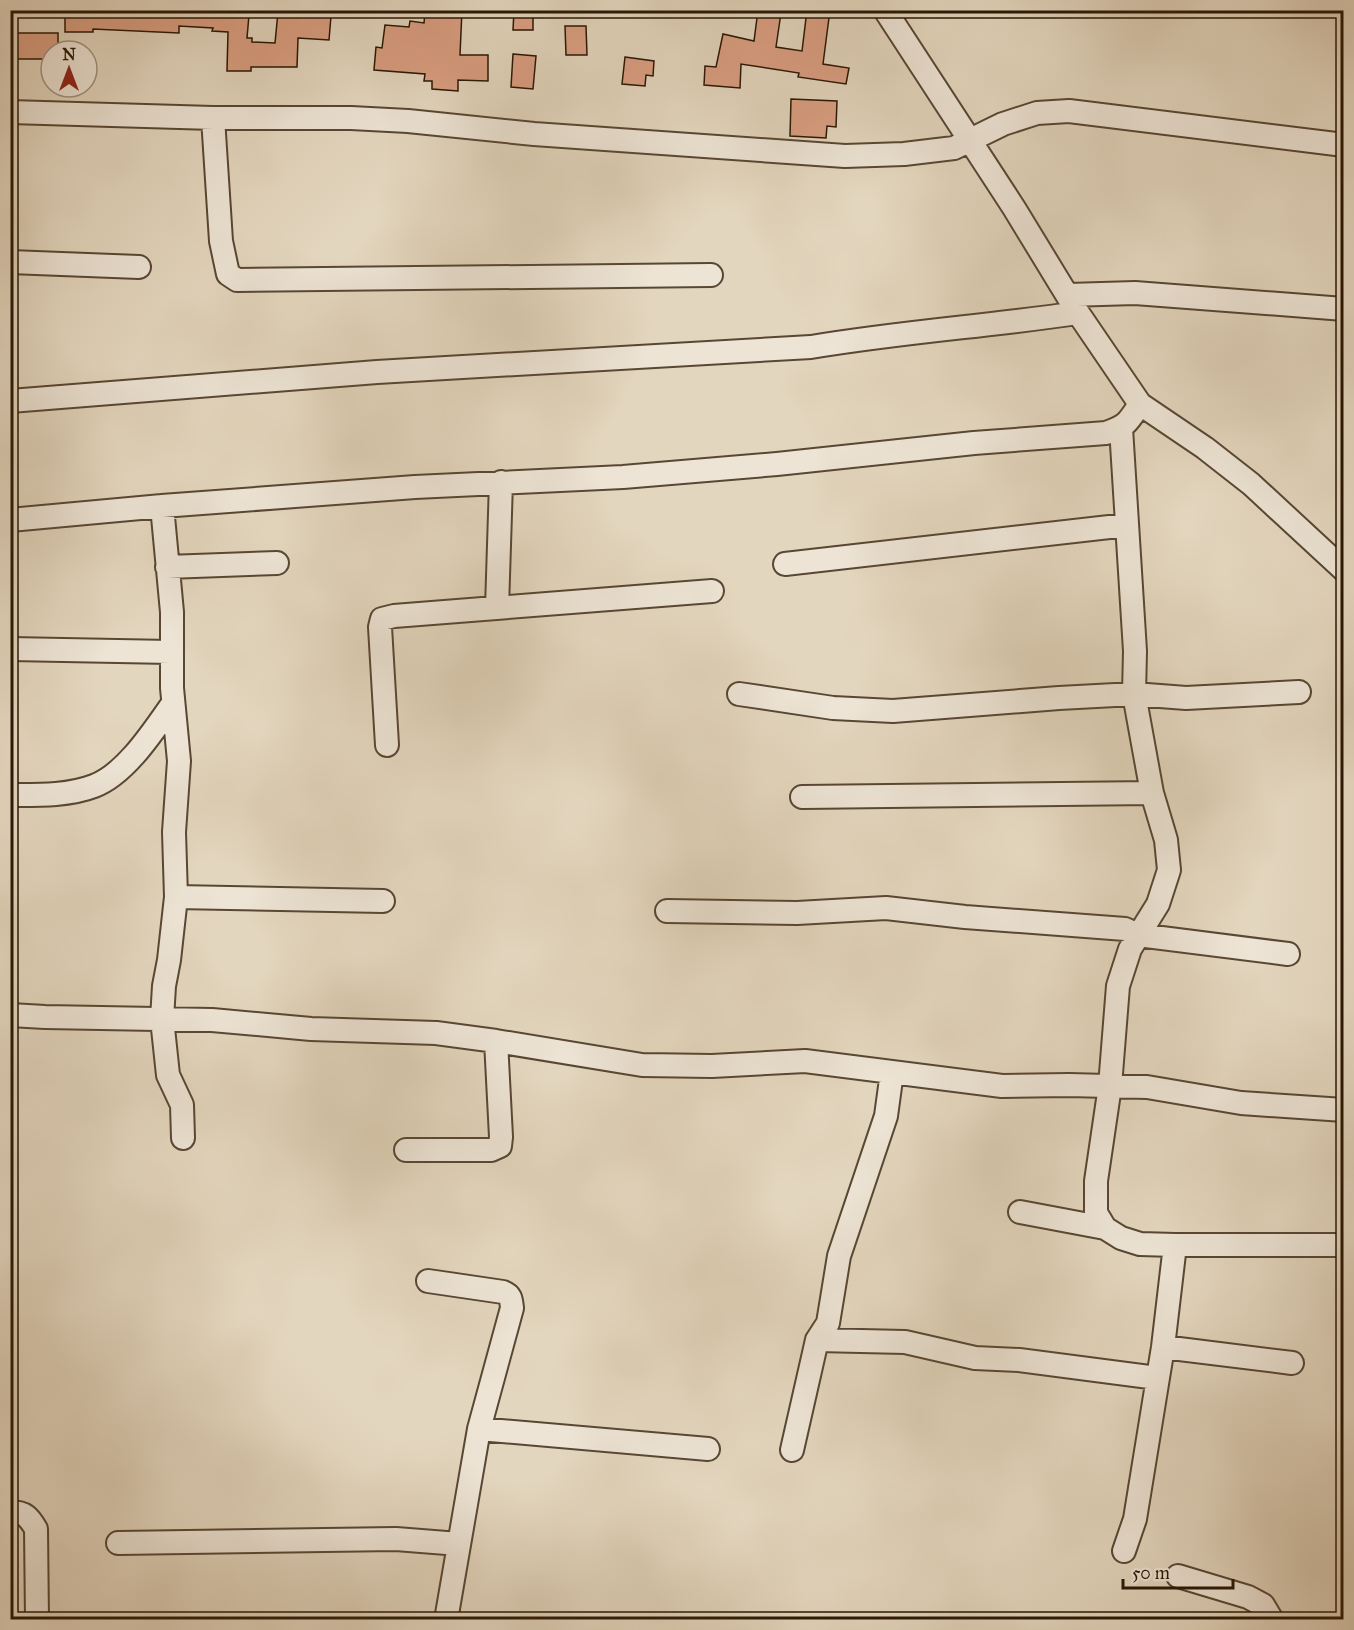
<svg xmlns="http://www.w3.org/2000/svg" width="1354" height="1630" viewBox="0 0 1354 1630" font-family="'IM FELL Great Primer',serif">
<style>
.building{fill:#da9f82;stroke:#291705;stroke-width:1.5}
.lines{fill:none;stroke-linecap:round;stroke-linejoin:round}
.minor-casing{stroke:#584733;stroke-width:26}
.minor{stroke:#ede4d5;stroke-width:22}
</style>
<rect width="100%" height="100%" fill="#e3d6be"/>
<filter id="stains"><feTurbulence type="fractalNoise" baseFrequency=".00333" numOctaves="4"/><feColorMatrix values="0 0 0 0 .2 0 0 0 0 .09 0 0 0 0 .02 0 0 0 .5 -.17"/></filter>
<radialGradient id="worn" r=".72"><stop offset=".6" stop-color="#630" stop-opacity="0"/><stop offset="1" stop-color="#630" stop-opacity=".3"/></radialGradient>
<path class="building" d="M65,10H241V14L249,15L247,38H252V42L275,43L278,12L282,13L283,10H301L300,14L331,16L329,40L298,38L297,67H251V71H227L228,32L212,31L213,28L179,26V33L93,29V32H65Z
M433,10H462L460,55H488V81L458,80V91L432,89V81H424L425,74L374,70L376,47L382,48L385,25L409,27L410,21L424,23L425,12L433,13Z
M514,10H533V30H513Z
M758,10L781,13L776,47L802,51L807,10H830L823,64L849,68L846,84L798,77L799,73L741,64L740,88L704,85L705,66L716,67L723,34L754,41Z
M565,26H586L587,55H566Z
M12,33H58V51H51V59H13Z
M513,54L536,56L533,89L511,87Z
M625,57L654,61L653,76L646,75L645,86L622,84Z
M791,99L837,101L836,127L827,126L826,138L790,136Z"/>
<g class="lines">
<g class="minor-casing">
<path id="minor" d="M885,10L1014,208L1078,313L1140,404L1205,448L1251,484L1344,570
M10,112L213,118H351L408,121L534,134L845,156L904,154L954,148L1003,124L1037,113L1069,111L1344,145
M213,118L221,241L228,274L237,280L711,275
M10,262L139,267
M1068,295L1135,293L1344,309
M10,401L377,372L811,347C900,332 989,326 1078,313
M1121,428L1135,651L1134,694L1152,793L1166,840L1169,870L1158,904L1130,949L1118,986L1110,1086L1096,1181V1213L1105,1228L1121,1238L1140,1244L1175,1245L1163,1347L1135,1519L1124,1551
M162,506L172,612V688L179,761L174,832L176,897L169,960L164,986L162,1019L168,1075L182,1105L183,1138
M10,520L162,506L415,487L623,477L777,464L974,443L1106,433C1127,426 1128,422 1140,404
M785,564L1127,525
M167,567L277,563
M497,608L501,482
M10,649L171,652
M739,694L833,708L893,711L1059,698L1134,694L1186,698L1299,692
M387,745L380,627L382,619L394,616L712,591
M10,795C37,795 68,796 94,786C126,774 154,730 173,703
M802,797L1152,793
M176,897L383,901
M667,911L797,913L886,908L965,917L1125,929L1138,935L1288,954
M10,1015L45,1017L212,1020L311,1029L436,1033L496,1041L642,1065L712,1066L805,1061L1002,1086L1069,1085L1147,1087L1241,1103L1344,1110
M406,1150H491L500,1146L501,1137L496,1041
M1020,1212L1105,1228
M1175,1245H1344
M428,1281L503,1292C511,1295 511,1299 512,1308L479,1429L446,1620
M817,1340L905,1342L975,1358L1019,1360L1157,1378
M1163,1347L1292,1363
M479,1429L708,1449
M792,1450L817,1340L828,1323L839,1256L886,1116L892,1072
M10,1512C25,1512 29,1517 36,1529L37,1620
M118,1543L396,1539L459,1544
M1178,1576L1248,1597L1263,1605L1272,1620"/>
</g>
<use href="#minor" class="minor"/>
</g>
<rect width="1354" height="1630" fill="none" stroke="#e3d6be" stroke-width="36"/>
<rect x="12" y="12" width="1330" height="1606" fill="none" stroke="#291705" stroke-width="3"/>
<rect x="18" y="18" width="1318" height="1594" fill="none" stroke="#291705" stroke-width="1.5"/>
<g transform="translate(69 69)"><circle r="28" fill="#ede4d5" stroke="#9f9282" stroke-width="1.5"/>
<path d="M0-4.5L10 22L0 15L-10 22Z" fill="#8f2418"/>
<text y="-9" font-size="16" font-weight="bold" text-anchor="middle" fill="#291705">N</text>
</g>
<path d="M1123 1579v9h110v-9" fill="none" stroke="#291705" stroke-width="3"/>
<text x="1132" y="1579" font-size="18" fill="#291705" stroke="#ede4d5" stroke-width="4.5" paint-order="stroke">50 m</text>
<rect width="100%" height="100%" filter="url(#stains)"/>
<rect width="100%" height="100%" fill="url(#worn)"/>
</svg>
